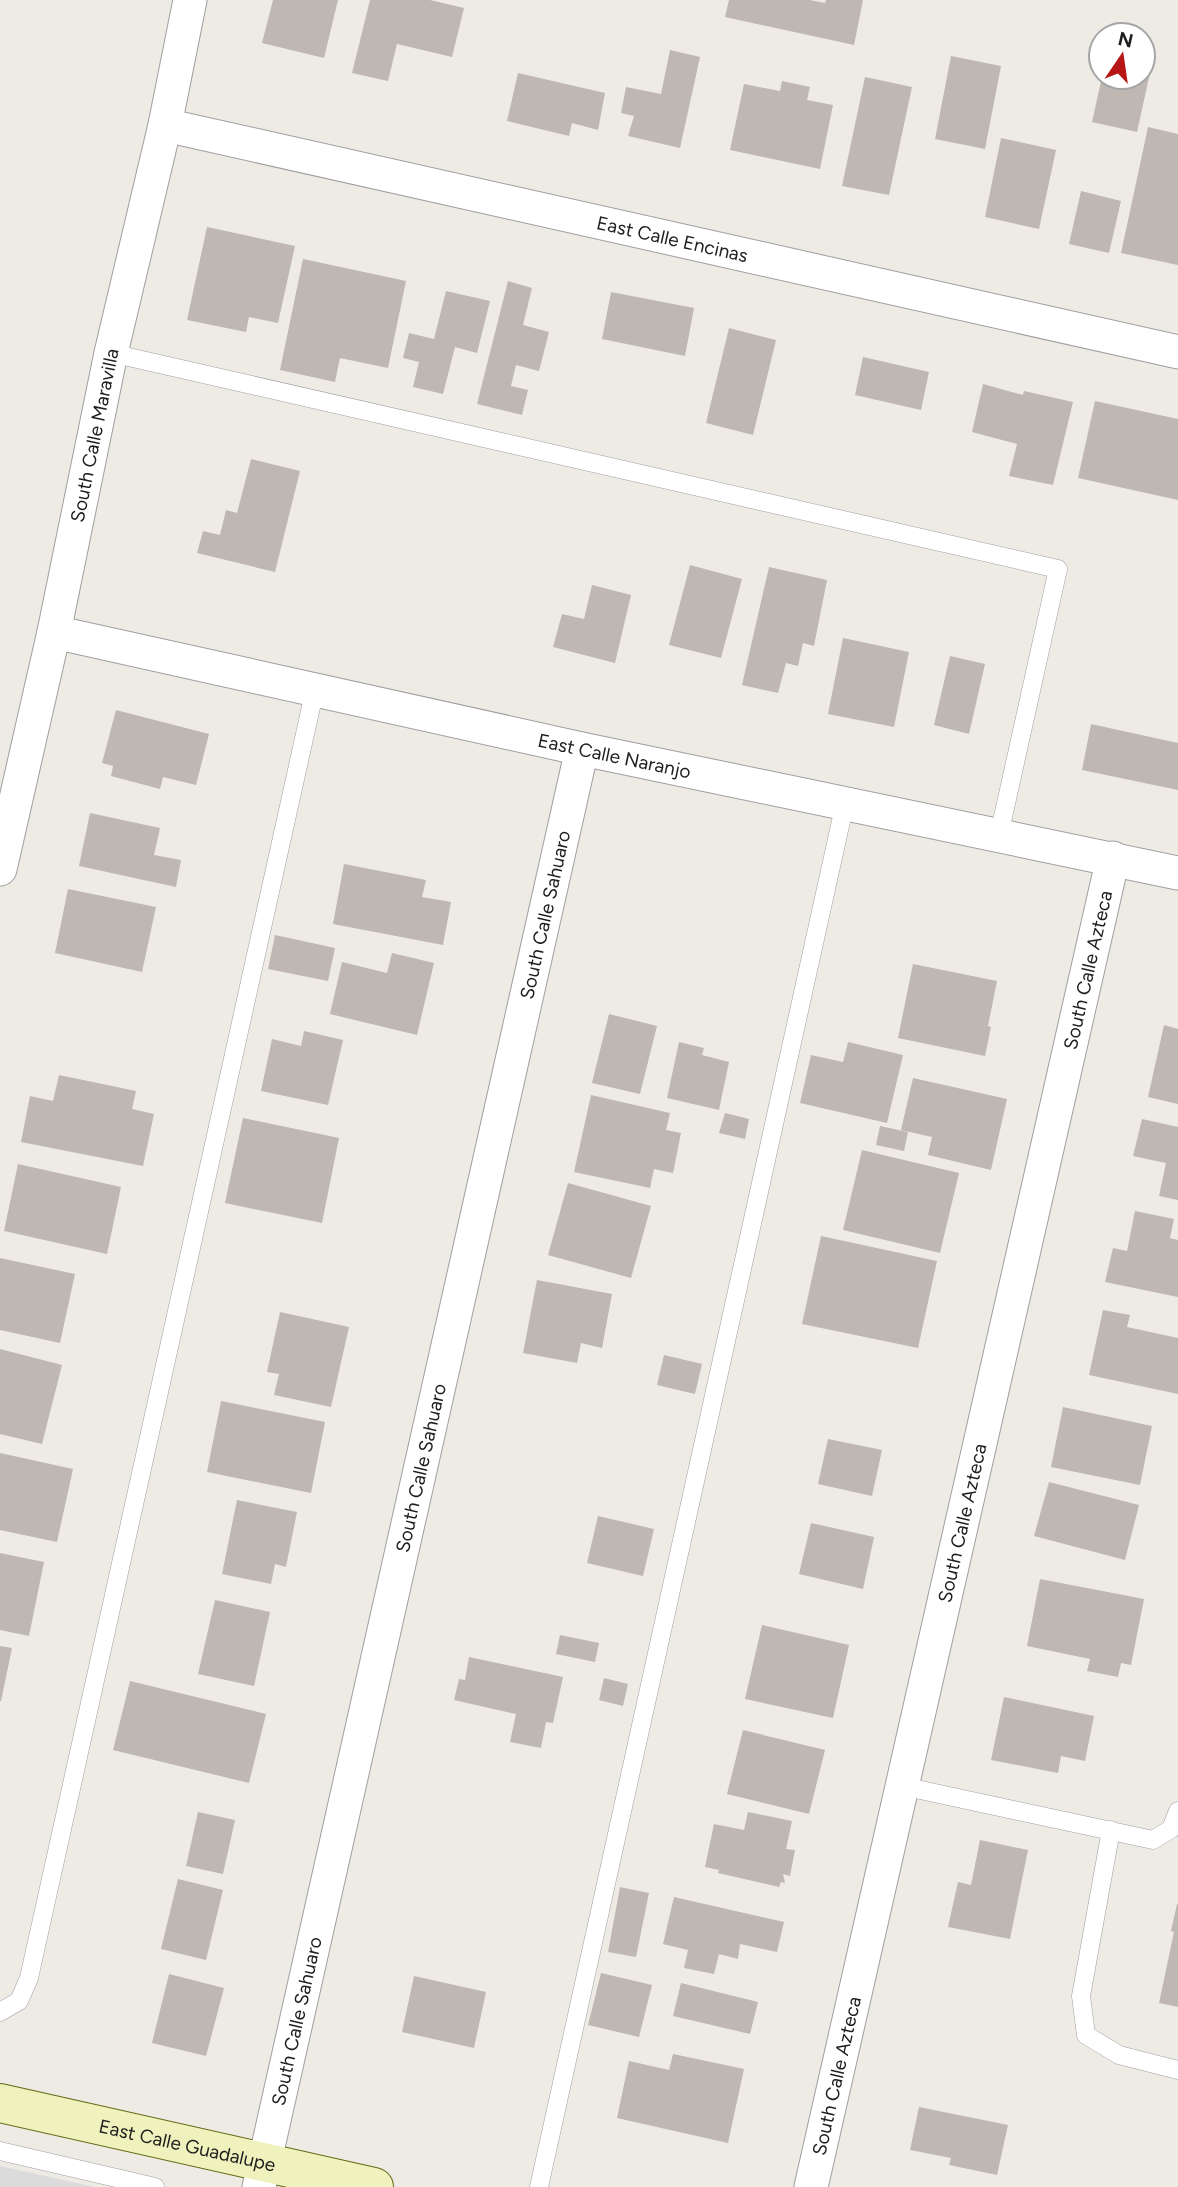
<svg xmlns="http://www.w3.org/2000/svg" width="1178" height="2187" viewBox="0 0 1178 2187" font-family="Figtree,sans-serif">
<style>
.residential{fill:#dcdbdb}
.building{fill:#beb7b2}
.lines{fill:none;stroke-linecap:round;stroke-linejoin:round}
.lane-casing{stroke:#9f9f9f;stroke-width:19}
.street-casing{stroke:#9f9f9f;stroke-width:35}
.secondary-casing{stroke:#606911;stroke-width:40}
.lane{stroke:#fff;stroke-width:18}
.street{stroke:#fff;stroke-width:33}
.secondary{stroke:#f0f2be;stroke-width:38}
.labels{text-anchor:middle;stroke-width:5;stroke-linejoin:round;paint-order:stroke}
.street-label{font-size:19px;fill:#1e1e1e;stroke:#fff}
</style>
<rect width="100%" height="100%" fill="#eeebe5"/>
<path class="residential" d="M0,2166L95,2187H0Z"/>
<path class="building" d="M273,0H338L324,58L262,43Z
M370,0H430L464,8L452,57L397,44L388,81L352,73Z
M729,0H810L825,3L826,0H863L854,45L725,17Z
M670,50L700,57L680,148L628,136L634,116L621,113L626,87L661,94Z
M951,56L1001,66L985,149L935,139Z
M1143,62L1152,64L1137,132L1092,122L1102,77H1143Z
M518,73L605,93L598,130L572,123L569,136L507,121Z
M865,77L912,87L889,195L842,186Z
M782,81L810,87L807,100L833,105L820,169L730,150L744,84L780,91Z
M1148,127L1178,134V265L1121,253Z
M1001,138L1056,150L1039,229L985,217Z
M1081,191L1121,201L1109,253L1069,244Z
M207,227L295,246L278,323L249,317L246,332L187,320Z
M303,259L406,281L388,368L340,358L335,382L280,370Z
M508,281L532,288L523,325L549,332L539,371L516,365L511,386L528,390L522,415L477,404Z
M446,291L490,301L477,353L455,347L443,394L413,387L419,362L403,358L409,333L434,339Z
M611,292L694,308L685,356L602,339Z
M729,328L776,340L753,435L706,423Z
M863,357L929,372L921,410L855,395Z
M983,384L1023,395L1024,391L1073,402L1053,485L1009,476L1017,444L972,432Z
M1095,401L1178,419V500L1078,478Z
M251,459L300,471L275,572L197,553L203,531L220,535L226,510L237,513Z
M690,565L742,579L721,658L669,645Z
M769,567L827,580L814,646L803,643L798,666L786,663L778,693L742,685Z
M592,585L631,595L615,663L553,647L562,614L584,619Z
M843,638L909,652L894,727L828,714Z
M950,656L985,664L969,734L934,725Z
M116,710L209,734L196,785L163,777L160,789L111,776L113,766L102,763Z
M1091,724L1178,743V790L1082,770Z
M90,813L160,828L154,855L181,860L176,887L79,866Z
M344,864L426,880L422,897L451,902L443,945L333,924Z
M68,889L156,907L142,972L55,953Z
M275,935L335,948L328,981L268,969Z
M392,953L434,963L417,1035L330,1014L342,962L387,973Z
M913,964L997,981L988,1026L991,1027L985,1056L898,1038Z
M609,1014L657,1026L640,1094L592,1083Z
M1164,1025L1178,1029V1104L1148,1097Z
M304,1031L343,1040L328,1105L261,1091L272,1039L301,1046Z
M679,1042L704,1048L702,1055L729,1062L719,1110L667,1098Z
M848,1042L903,1055L887,1123L800,1103L811,1055L843,1062Z
M59,1075L136,1091L132,1109L154,1114L143,1166L21,1142L30,1096L53,1101Z
M913,1078L1007,1099L991,1170L928,1155L932,1137L901,1130Z
M591,1095L670,1113L666,1130L681,1133L673,1173L654,1169L650,1188L574,1172Z
M725,1113L749,1119L745,1139L719,1133Z
M243,1118L339,1138L322,1223L225,1203Z
M1142,1119L1178,1127V1200L1159,1196L1166,1163L1133,1156Z
M880,1126L908,1132L904,1151L876,1145Z
M862,1150L959,1173L940,1253L843,1230Z
M18,1164L121,1187L107,1254L4,1231Z
M568,1183L651,1206L631,1278L548,1255Z
M1135,1211L1174,1219L1170,1238L1178,1240V1297L1105,1282L1113,1248L1127,1251Z
M821,1236L937,1261L918,1348L802,1324Z
M0,1258L75,1274L60,1343L0,1330Z
M537,1280L612,1294L602,1348L581,1343L577,1363L523,1353Z
M1103,1310L1130,1315L1127,1327L1178,1338V1394L1089,1375Z
M280,1312L349,1327L331,1407L274,1395L279,1374L267,1372Z
M0,1349L62,1365L42,1444L0,1434Z
M664,1355L702,1364L695,1394L657,1385Z
M221,1401L325,1422L311,1493L207,1472Z
M1063,1407L1152,1426L1140,1485L1051,1467Z
M828,1439L882,1450L872,1496L818,1484Z
M0,1453L73,1469L57,1542L0,1530Z
M1049,1482L1139,1505L1125,1560L1034,1536Z
M237,1500L297,1512L286,1567L275,1564L271,1584L222,1574Z
M598,1516L654,1529L643,1576L587,1563Z
M811,1523L874,1537L863,1589L799,1574Z
M0,1553L44,1562L29,1636L0,1630Z
M1040,1579L1144,1599L1131,1665L1121,1663L1118,1677L1087,1671L1090,1659L1027,1646Z
M215,1600L270,1612L254,1686L198,1674Z
M762,1625L849,1645L833,1718L745,1699Z
M560,1635L599,1643L595,1662L556,1654Z
M0,1646L12,1648L1,1701H0Z
M469,1657L563,1677L553,1723L546,1722L541,1748L510,1742L516,1714L454,1700L459,1679L465,1680Z
M604,1678L628,1684L623,1706L599,1700Z
M130,1681L266,1714L249,1783L113,1750Z
M1004,1697L1094,1716L1085,1761L1061,1756L1058,1773L991,1760Z
M743,1730L825,1750L809,1814L727,1794Z
M198,1812L235,1820L223,1874L186,1866Z
M748,1812L792,1821L786,1849L795,1850L790,1876L783,1874L785,1883L781,1882L779,1887L718,1873L719,1870L705,1867L714,1824L744,1830Z
M980,1840L1028,1850L1010,1939L948,1927L958,1882L971,1885Z
M178,1879L223,1890L206,1960L161,1949Z
M620,1887L649,1893L636,1957L608,1952Z
M674,1897L784,1922L777,1952L740,1944L738,1959L719,1954L714,1974L684,1968L688,1950L663,1944Z
M1177,1904H1178V2007L1159,2003L1174,1932L1171,1931Z
M601,1973L652,1985L639,2037L588,2025Z
M169,1974L224,1988L206,2056L152,2043Z
M414,1976L486,1992L474,2048L402,2032Z
M681,1983L758,2002L750,2034L673,2016Z
M673,2054L744,2069L728,2143L617,2118L629,2061L669,2070Z
M919,2107L1008,2125L997,2175L949,2165L951,2158L910,2150Z"/>
<g class="lines">
<g class="lane-casing">
<path id="lane" d="M111,353L1058,569L999,835
M902,1786L1153,1840L1171,1829L1178,1811
M1111,1830L1081,1996L1086,2035L1119,2055L1178,2070
M0,2012L19,2001L29,1978L315,689
M0,2151L155,2187
M539,2187L845,803"/>
</g>
<g class="street-casing">
<g id="street">
<path id="s1" d="M165,125L1178,352"/>
<path id="s2" d="M54,632L582,749L1178,873"/>
<path id="s3" d="M0,869L54,632L111,353L165,125L190,0"/>
<path id="s4" d="M259,2187L582,749"/>
<path id="s5" d="M811,2187L1113,858"/>
</g>
</g>
<g class="secondary-casing">
<g id="secondary">
<path id="s6" d="M0,2103L374,2187"/>
</g>
</g>
<use href="#lane" class="lane"/>
<use href="#street" class="street"/>
<use href="#secondary" class="secondary"/>
</g>
<g class="labels">
<g class="street-label">
<text dy="7" stroke="none"><textPath href="#s1" startOffset="520">East Calle Encinas</textPath></text>
<text dy="7" stroke="none"><textPath href="#s3" startOffset="444">South Calle Maravilla</textPath></text>
<text dy="7" stroke="none"><textPath href="#s2" startOffset="574">East Calle Naranjo</textPath></text>
<text dy="7" stroke="none"><textPath href="#s4" startOffset="1304">South Calle Sahuaro</textPath></text>
<text dy="7" stroke="none"><textPath href="#s5" startOffset="1248">South Calle Azteca</textPath></text>
<text dy="7" stroke="none"><textPath href="#s4" startOffset="737">South Calle Sahuaro</textPath></text>
<text dy="7" stroke="none"><textPath href="#s5" startOffset="681">South Calle Azteca</textPath></text>
<text dy="7" stroke="none"><textPath href="#s4" startOffset="170">South Calle Sahuaro</textPath></text>
<text dy="7" stroke="none"><textPath href="#s5" startOffset="114">South Calle Azteca</textPath></text>
<text dy="7" stroke="none"><textPath href="#s6" startOffset="192">East Calle Guadalupe</textPath></text>
</g>
</g>
<g transform="translate(1122 56) rotate(13)"><circle r="33" fill="#ffffff" stroke="#a5a5a5" stroke-width="2"/>
<path d="M0-5L12 26L0 18L-12 26Z" fill="#b61616"/>
<text y="-10" font-size="19" font-weight="bold" text-anchor="middle" fill="#1e1e1e">N</text>
</g>
</svg>
